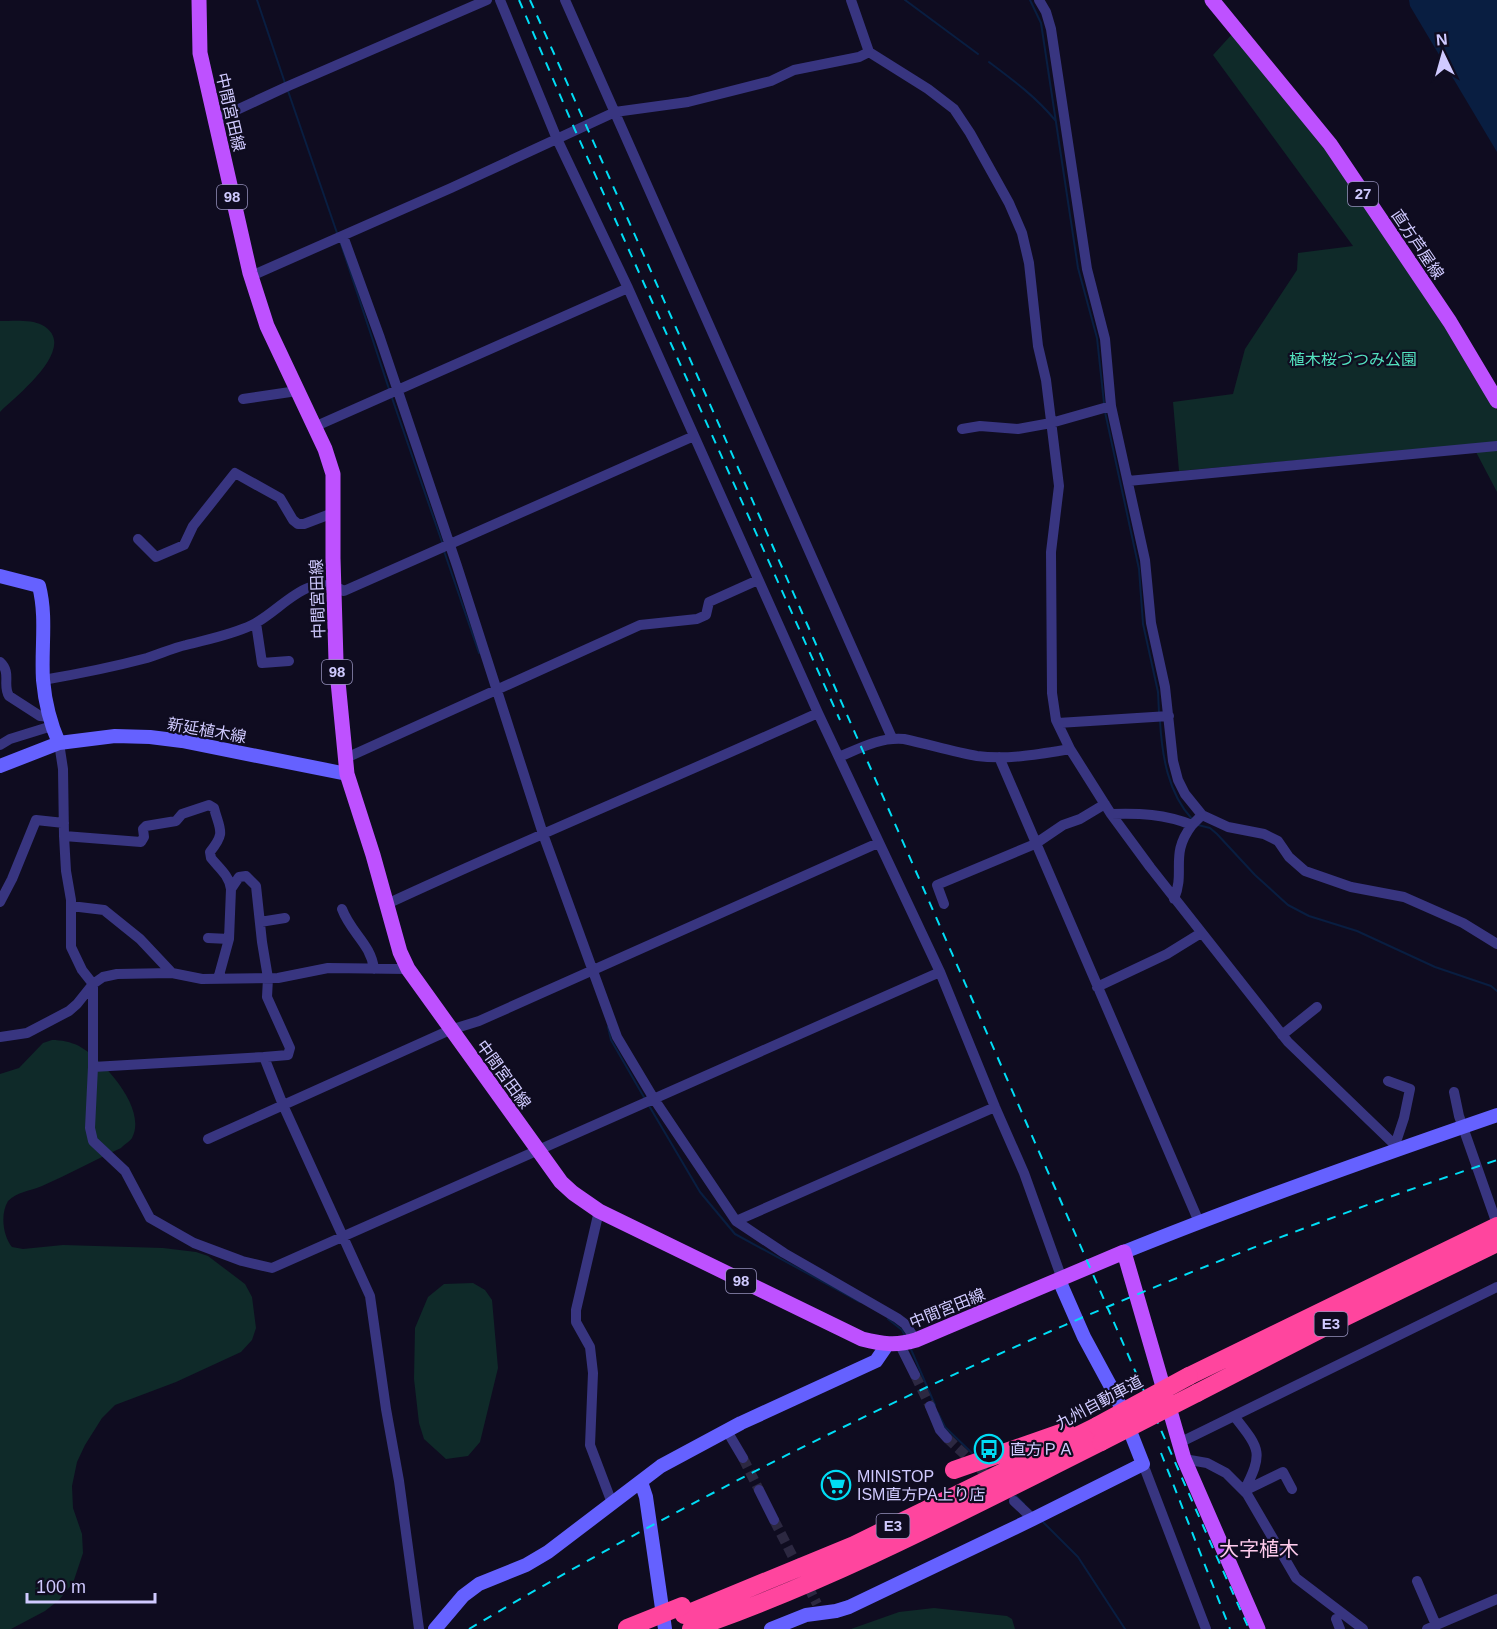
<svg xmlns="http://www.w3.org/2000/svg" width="1497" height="1629" viewBox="0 0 1497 1629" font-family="Helvetica,'Noto Sans JP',sans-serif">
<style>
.green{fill:#0f2a29}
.water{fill:#091e41}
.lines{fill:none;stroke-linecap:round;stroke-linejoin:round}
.stream{stroke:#091e41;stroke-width:2}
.street-tunnel{stroke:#2c2841;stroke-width:10;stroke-dasharray:10 5;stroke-linecap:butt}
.street{stroke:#383580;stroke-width:10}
.secondary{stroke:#6561ff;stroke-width:14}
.primary{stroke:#be51ff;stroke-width:15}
.highway{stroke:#ff459e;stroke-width:18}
.rail{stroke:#00ddf5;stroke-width:2;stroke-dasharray:9 8;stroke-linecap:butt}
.highway-bridge{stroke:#ff459e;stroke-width:18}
.labels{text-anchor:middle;stroke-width:4.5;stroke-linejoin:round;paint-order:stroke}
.shield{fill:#0f0c20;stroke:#9691bc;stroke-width:1.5}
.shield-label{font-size:15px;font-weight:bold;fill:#d0caff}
.street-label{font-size:16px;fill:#d0caff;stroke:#0f0c20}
.park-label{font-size:16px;fill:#53e2bf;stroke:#0f0c20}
.poi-label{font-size:16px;fill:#d0caff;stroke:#0f0c20;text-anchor:start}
.quarter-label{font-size:20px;fill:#ffcced;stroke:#0f0c20}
</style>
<rect width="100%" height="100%" fill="#0f0c20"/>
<path class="green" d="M1234,32L1322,142L1444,322L1497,410V442L1179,471L1173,402L1233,394L1245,349L1297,270L1298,253L1353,246L1213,55Z
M0,321C12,321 31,319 42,325C81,346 16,396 0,412Z
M1497,450V492L1476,452Z
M52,1040C61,1040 71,1042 79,1046C102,1059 148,1108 132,1138C130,1141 124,1145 121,1148C95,1160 69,1174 42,1186C30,1191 17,1192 8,1201C0,1214 3,1236 12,1247L23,1249L63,1245L163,1248L196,1252L208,1256L245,1284L252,1297L256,1328L252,1340L241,1352L176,1382L115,1405L102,1418L85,1445L77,1462L72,1486L73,1508L82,1534L83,1553L73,1583L59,1600L45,1611L11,1629H0V1074L19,1068L43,1043Z
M473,1283L485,1290L492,1300L498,1368L480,1442L468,1456L446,1459L424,1439L419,1423L414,1379L415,1328L428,1297L444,1284Z
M934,1608L1007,1616L1012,1619L1015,1629H851L899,1612Z"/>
<path class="water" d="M1409,0H1497V152L1410,6Z"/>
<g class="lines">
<path class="stream" d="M257,0L285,83
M905,0L978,54
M1030,0L1041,23L1078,268L1097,338L1104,403
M989,62C1013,80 1036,97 1055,120
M288,91L337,233
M341,244L389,389
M392,398L442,542
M1105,412L1139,569L1143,624L1158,692L1159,713
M444,551L479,653
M1160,721C1162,756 1168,793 1192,819
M1198,825L1210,828L1217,834L1255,875L1288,905L1309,916L1357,931L1435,967L1491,986L1497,991
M608,1027L611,1040L645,1099
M648,1104L700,1192L735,1234L860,1302
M888,1319L902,1330L905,1336
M910,1347L935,1405
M938,1413L945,1427L975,1456
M1013,1493L1024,1504
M1041,1520L1078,1557L1125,1629"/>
<path class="street-tunnel" d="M915,1375L930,1406
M947,1438L992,1480
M743,1458L759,1490
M774,1520L817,1604"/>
<path class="street" d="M500,0L557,139L628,288L818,713L940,972L995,1107L1024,1173L1062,1279
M565,0L892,738
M851,0L869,52L928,89L954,109L970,133L1009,203L1022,233L1029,263L1038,346L1046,380L1059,486L1051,552L1052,693L1056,720L1070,749L1111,814L1150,867L1288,1042L1398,1148
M1039,0L1046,12L1051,29L1087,269L1105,339L1111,406L1145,560L1151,623L1165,687L1173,761L1178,780L1185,794L1202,815
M215,120L286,87L487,0
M343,236L380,338L457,566L543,834L617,1037L654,1099L736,1221L784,1253L897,1318L905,1324L916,1340
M251,276L451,188L615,112L688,102L771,81L794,70L859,57L869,52
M243,399L297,391
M314,427L628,288
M962,429L980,426L1018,429L1051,423L1111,406
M1128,481L1497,446
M138,539L156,557L184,545L193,526L235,473L280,498L293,520L298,524H304L333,513
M256,623L262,663L289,661
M0,662C12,673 2,685 9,696L40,716L50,717
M43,680C78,674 113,667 147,658C160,654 173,648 186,645C209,639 231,635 252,625C283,610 306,570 344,591L694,436
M1058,723L1169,716
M59,743L63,769L64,836L66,871L71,900V947L82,970L93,984V1067L90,1128L93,1141L125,1171L150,1218L194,1243L242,1261L272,1268L940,972
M0,745L10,739L52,726
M839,757C860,748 880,737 904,739C928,744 953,752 977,756C1008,760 1040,754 1070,749
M999,757L1199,1222
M346,758L640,625L697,619L706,615L709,602L758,580
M1111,814C1139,813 1165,814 1192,825L1202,815L1228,827L1264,834L1278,841L1289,857L1305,871L1351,887L1404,897L1463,923L1497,944
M64,836L141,842L144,837L143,829L146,826L176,821L182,814L209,805L214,808C220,831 226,832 210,852L211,858C219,868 229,875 231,889L229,939L218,979
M231,889L239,877L246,876L256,886L262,942L268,978L267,997L290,1048L288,1055L264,1057
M1174,899C1186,871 1169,855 1192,825
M0,902L12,879L36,820L64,823
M387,904C529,838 675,778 818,713
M944,904L937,885L1035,844L1063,825L1080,819L1105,804
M71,906L104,910L140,939L172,973
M342,909C351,933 371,944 374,969
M260,922L285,918
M208,938L229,939
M1097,987L1167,954L1201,933
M1282,1035L1317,1007
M0,1037L27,1033L69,1011L77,1004L93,984L103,977L117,974L172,973L202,979L278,978L328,968L408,969
M93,1067L264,1057L283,1105L370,1296L386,1409L399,1481L419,1629
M1388,1081L1410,1089L1404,1118L1395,1145
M1454,1092L1459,1116L1497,1224
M208,1139L450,1030L479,1021L878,843
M599,1211L576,1310V1322L590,1347L593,1373L590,1445L612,1503
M736,1221L995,1107
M900,1345L915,1375
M930,1406L940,1430L947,1438
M1234,1416C1260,1449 1264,1452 1244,1491
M727,1431L743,1458
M1179,1443L1497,1287
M1184,1459L1207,1463L1226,1473L1247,1494L1296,1578L1363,1629
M1143,1464L1206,1629
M759,1490L774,1520
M1244,1491L1283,1472L1292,1489
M1014,1501L1033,1519
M1417,1581L1436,1625
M1336,1619L1340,1629
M1427,1629L1497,1599"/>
<path class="secondary" d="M0,576L39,586C47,617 41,648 43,680C45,702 50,723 59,743
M0,766L59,743L115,736L150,737L182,741L347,774
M1124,1252C1247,1202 1372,1158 1497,1115
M641,1482L646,1497L665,1629
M435,1629L463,1596L479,1584L526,1565L548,1552L661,1466L741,1423L876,1361L887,1345
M771,1629L806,1615L836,1611L849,1607L1033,1519L1143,1464L1117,1398L1084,1337L1059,1280"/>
<path class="primary" d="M199,0L200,53L250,273L267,326L325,449L333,474V558L336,661L347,774L373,855L400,952L408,969L561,1182L573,1193L599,1211L862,1339C882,1344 896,1346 916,1340L1124,1252L1184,1459L1258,1629
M1212,0L1330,144L1450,322L1497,401"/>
<path class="highway" d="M1189,1376L1497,1226
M1197,1393L1331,1324L1497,1243
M954,1470L1066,1431
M684,1615L854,1545L1097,1426
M691,1629C833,1580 967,1509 1101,1442"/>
<path class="rail" d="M519,0L575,130L840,720
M530,0C702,384 871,769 1040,1154C1110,1312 1178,1471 1249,1629
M1161,1453L1230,1629
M469,1629C793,1437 1139,1279 1497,1160"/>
<path class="highway-bridge" d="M1097,1426L1189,1376
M1101,1442L1197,1393
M627,1628L682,1606"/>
</g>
<defs>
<g id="bus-ring" transform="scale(1.5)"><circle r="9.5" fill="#0f0c20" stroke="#00ddf5" stroke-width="1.5"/><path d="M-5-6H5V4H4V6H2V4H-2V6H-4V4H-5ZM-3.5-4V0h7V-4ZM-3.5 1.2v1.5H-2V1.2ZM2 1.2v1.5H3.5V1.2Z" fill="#00ddf5"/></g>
<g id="supermarket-ring" transform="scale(1.5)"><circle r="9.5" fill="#0f0c20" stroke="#00ddf5" stroke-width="1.5"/><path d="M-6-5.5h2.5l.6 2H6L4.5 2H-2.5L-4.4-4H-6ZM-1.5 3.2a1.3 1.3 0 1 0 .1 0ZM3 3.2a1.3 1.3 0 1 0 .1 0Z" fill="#00ddf5"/></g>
</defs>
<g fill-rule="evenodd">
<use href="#bus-ring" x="989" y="1449"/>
<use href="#supermarket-ring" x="836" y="1485"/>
</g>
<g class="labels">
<g class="shield">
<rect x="1348" y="182" width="30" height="24" rx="4.5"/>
<rect x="217" y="185" width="30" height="24" rx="4.5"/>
<rect x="322" y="660" width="30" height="24" rx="4.5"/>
<rect x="726" y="1269" width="30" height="24" rx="4.5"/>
<rect x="1314.5" y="1312" width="33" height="24" rx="4.5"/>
<rect x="876.5" y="1514" width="33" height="24" rx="4.5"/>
</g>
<g class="shield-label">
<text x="1363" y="199">27</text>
<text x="232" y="202">98</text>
<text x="337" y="677">98</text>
<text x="741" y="1286">98</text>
<text x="1331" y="1329">E3</text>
<text x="893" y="1531">E3</text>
</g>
<g class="street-label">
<text transform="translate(231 112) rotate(77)" y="6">中間宮田線</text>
<text transform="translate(1418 244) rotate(56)" y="6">直方芦屋線</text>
<text transform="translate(317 599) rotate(-92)" y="6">中間宮田線</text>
<text transform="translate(207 730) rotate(10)" y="6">新延植木線</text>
<text transform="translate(504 1074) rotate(54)" y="6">中間宮田線</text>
<text transform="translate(947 1308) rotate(-22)" y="6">中間宮田線</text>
<text transform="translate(1099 1402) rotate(-28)" y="6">九州自動車道</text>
</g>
<g class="park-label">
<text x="1353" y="365">植木桜づつみ公園</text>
</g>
<g class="poi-label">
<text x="1010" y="1455">直方ＰＡ</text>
<text x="857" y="1482">MINISTOP<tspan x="857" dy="18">ISM直方PA上り店</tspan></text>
</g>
<g class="quarter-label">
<text x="1259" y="1556">大字植木</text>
</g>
</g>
<g transform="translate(1443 54) rotate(355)" stroke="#0f0c20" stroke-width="4.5" paint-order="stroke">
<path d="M0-4.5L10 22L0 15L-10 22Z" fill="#d0caff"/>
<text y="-9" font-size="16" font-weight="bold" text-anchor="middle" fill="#d0caff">N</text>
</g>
<path d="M27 1593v9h128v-9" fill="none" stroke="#d0caff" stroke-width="3"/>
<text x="36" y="1593" font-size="18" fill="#d0caff" stroke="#0f0c20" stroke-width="4.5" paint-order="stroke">100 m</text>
</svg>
